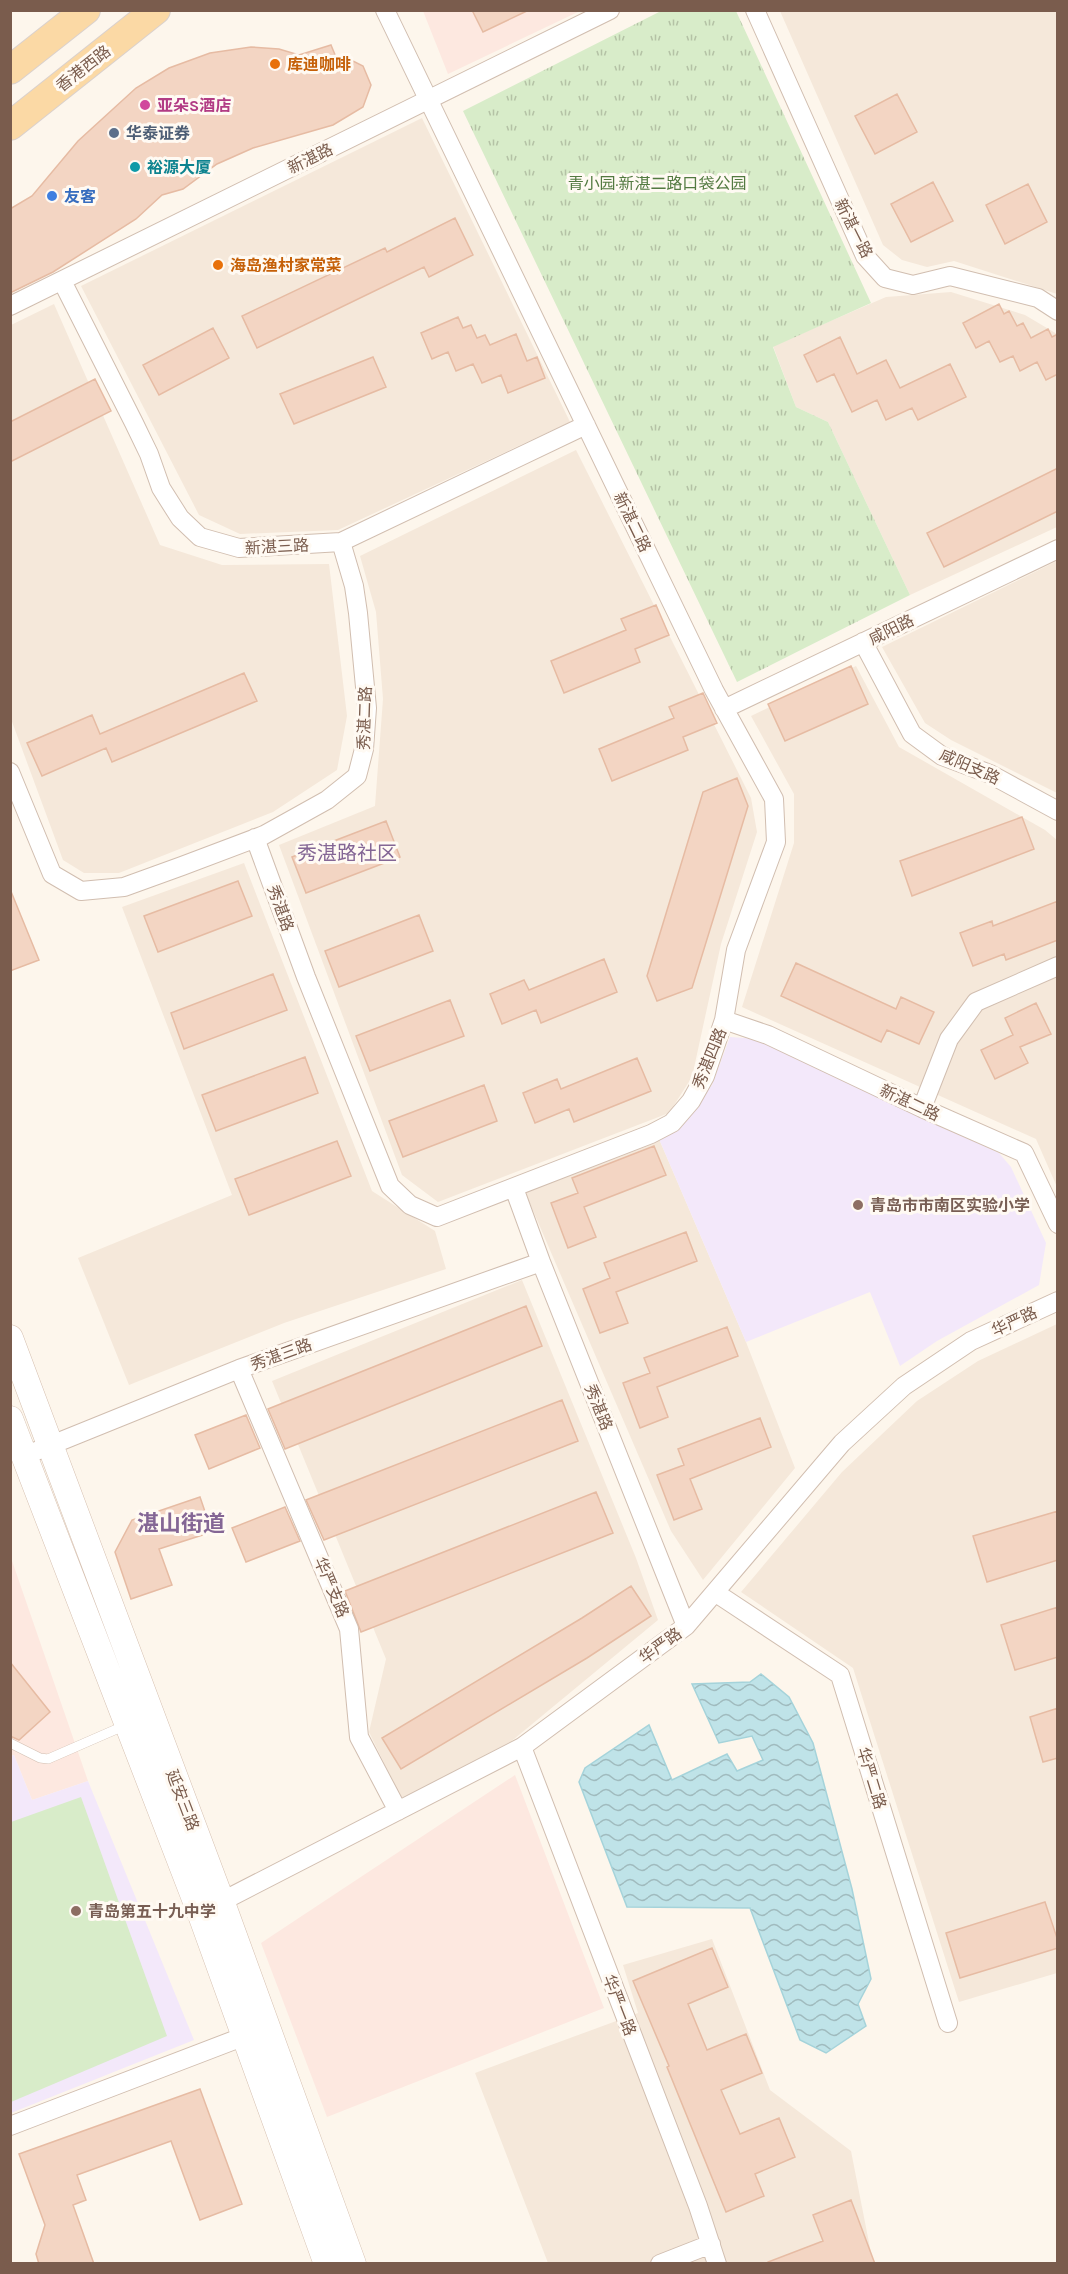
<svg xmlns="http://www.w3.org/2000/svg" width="1068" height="2274" viewBox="0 0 1068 2274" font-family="Karla,'Noto Sans SC',sans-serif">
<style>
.residential{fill:#f5e8da}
.commercial{fill:#fde8e0}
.education{fill:#f3e8fa}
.grass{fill:#d8ecc9}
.park{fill:url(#park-tufts)}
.water{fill:url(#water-waves);stroke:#a5d3da;stroke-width:1.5}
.building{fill:#f3d5c3;stroke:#e6bba3;stroke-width:1.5}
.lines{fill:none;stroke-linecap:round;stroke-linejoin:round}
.service-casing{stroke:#d1beb0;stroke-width:10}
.minor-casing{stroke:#d1beb0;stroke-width:20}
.secondary-casing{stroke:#d6c0b0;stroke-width:27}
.primary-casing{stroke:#dad1cd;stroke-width:30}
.service{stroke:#fff;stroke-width:9}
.minor{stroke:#fff;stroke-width:18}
.secondary{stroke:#fff;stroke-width:26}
.primary{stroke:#fbd9a5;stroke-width:28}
.food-dot{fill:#e8710a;stroke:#fffaf3;stroke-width:2}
.hotel-dot{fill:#d1479c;stroke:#fffaf3;stroke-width:2}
.service-dot{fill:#5c6f8a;stroke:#fffaf3;stroke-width:2}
.culture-dot{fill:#0f9aa8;stroke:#fffaf3;stroke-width:2}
.shop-dot{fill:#3f7fe0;stroke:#fffaf3;stroke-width:2}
.education-dot{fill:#8d6e63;stroke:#fffaf3;stroke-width:2}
.labels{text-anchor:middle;stroke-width:6;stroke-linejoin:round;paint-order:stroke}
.food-label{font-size:16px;font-weight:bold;fill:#c56008;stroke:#fffaf3;text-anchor:start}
.street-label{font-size:16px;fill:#7a5c4d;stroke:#fffaf3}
.hotel-label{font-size:16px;font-weight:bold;fill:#b23c85;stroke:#fffaf3;text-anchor:start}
.service-label{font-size:16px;font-weight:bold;fill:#4e5e75;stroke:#fffaf3;text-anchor:start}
.culture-label{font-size:16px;font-weight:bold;fill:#0d838f;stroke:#fffaf3;text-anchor:start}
.park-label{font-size:16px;fill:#537a41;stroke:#fffaf3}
.shop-label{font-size:16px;font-weight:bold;fill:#366cbe;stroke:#fffaf3;text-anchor:start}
.education-label{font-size:16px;font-weight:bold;fill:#785e54;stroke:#fffaf3;text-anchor:start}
.quarter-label{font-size:20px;fill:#846695;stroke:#fffaf3}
.district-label{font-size:22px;font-weight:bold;fill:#846695;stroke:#fffaf3}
</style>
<defs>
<pattern id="park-tufts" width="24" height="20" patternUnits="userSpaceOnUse" patternTransform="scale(1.5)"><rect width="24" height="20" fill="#d8ecc9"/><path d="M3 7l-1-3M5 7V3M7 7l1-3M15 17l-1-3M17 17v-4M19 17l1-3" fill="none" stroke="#b4c2a5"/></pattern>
<pattern id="water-waves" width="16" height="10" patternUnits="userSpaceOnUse" patternTransform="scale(1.5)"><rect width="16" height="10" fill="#bfe3e8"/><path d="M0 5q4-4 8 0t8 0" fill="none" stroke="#a0bbbe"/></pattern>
</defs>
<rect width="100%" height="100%" fill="#fdf6ec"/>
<path class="residential" d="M780,11H1057V294L954,261L927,267L902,260L883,245Z
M422,118L570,422L338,530L240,534L199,515L81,286Z
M951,292L1025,315L1057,334V527L910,595L828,422L796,407L773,346L886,297Z
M54,304L160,545L222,565L329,564L347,716L337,770L273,812L119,873H84L63,860L11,719V325Z
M576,450L751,798L757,832L721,944L692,1077L669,1113L438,1202L402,1175L279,845L375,806L383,699L376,612L360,556Z
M1057,561V793L951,740L925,723L882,647Z
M856,666L899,747L1045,830L1057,840V1187L1036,1139L742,1007L794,843V794L751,716Z
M244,863L372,1191L435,1231L446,1269L284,1323L129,1385L78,1258L232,1195L122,907Z
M659,1139L746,1342L795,1468L703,1580L671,1531L525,1192Z
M522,1280L636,1558L658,1620L502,1749L401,1798L369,1732L386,1659L272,1381Z
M1057,1324V1973L959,2002L853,1668L741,1592L842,1472L917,1401L978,1361Z
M712,1939L770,2090L851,2151L873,2263H548L475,2073L638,2013L623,1965Z"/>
<path class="commercial" d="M423,11H580L448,74Z
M10,1555L88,1781L32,1800L14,1755L11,1756Z
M515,1775L604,2008L327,2117L261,1943Z"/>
<path class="education" d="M730,1037L758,1039L999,1153L1011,1167L1046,1243L1039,1285L937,1341L900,1366L870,1292L746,1342L659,1139L679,1125L712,1085Z
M14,1755L32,1800L88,1781L194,2040L11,2113L10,1756Z"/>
<path class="grass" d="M81,1797L167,2036L11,2102V1822Z"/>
<path class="park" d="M663,10L736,11L871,303L773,347L796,407L828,422L910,595L737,682L463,111Z"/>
<path class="water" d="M761,1674L789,1697L813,1743L852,1889L871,1979L858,2004L866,2026L826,2053L800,2040L750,1908L627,1907L579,1782L585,1768L649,1725L672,1780L727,1754L737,1771L763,1760L752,1736L719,1743L692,1684L750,1682Z"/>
<path class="building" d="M472,10H529L483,32Z
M331,45L338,62L353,61L363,66L371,85L363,107L333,125L253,148L217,164L183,189L162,195L136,219L53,272L10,293V209L32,196L78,141L136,88L169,68L210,53L251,47L279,49L299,55Z
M897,94L917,132L875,154L855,116Z
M933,182L953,221L911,242L891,204Z
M1028,184L1047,222L1005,244L986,205Z
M455,218L473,255L429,277L424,267L257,348L242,316L385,248L387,252Z
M999,304L1004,314L1009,311L1017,326L1023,323L1031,338L1048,329L1052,337L1058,334V374L1046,380L1037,362L1020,371L1013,356L1000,362L989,341L976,348L963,323Z
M458,317L463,328L471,325L477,338L485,335L490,345L516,334L527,361L537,357L545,378L508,393L501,375L482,383L473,364L456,371L448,352L432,359L421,333Z
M213,328L229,358L159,395L143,365Z
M840,337L857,374L886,360L900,388L950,364L966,397L918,420L912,408L886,420L877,400L852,412L834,374L817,382L804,355Z
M373,357L386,387L294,424L280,394Z
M95,379L111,411L10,462V422Z
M1058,468V511L944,567L927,533Z
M656,605L669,635L635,649L640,662L564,693L551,661L626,630L621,619Z
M851,666L868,704L785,741L768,704Z
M244,673L257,701L112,762L106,748L42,776L27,743L92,715L100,734Z
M703,693L717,723L683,737L688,750L612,781L599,749L674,718L669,707Z
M737,778L748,806L692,988L657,1001L647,976L703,792Z
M1022,817L1034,849L912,896L900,861Z
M386,821L400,857L306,893L292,857Z
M238,881L252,916L158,952L144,916Z
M10,889L39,960L10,971Z
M1058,901V940L1006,960L1004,954L973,966L960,933L992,921L993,926Z
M419,915L433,951L339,987L325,951Z
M604,959L617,992L541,1023L536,1010L502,1024L490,994L524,980L529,990Z
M796,963L896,1009L901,997L934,1012L919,1044L887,1030L881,1042L781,996Z
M273,974L287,1010L184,1049L171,1013Z
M450,1000L464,1036L370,1071L356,1036Z
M1036,1003L1051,1034L1020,1047L1028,1063L995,1079L981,1050L1013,1035L1005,1018Z
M305,1057L318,1093L216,1131L202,1095Z
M637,1058L651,1091L574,1122L569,1109L535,1123L523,1093L557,1079L561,1089Z
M484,1085L497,1121L403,1157L389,1121Z
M337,1141L351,1176L249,1215L235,1179Z
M654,1146L666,1175L584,1207L596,1237L568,1248L551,1203L578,1193L572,1178Z
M686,1232L697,1261L616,1292L628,1323L600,1333L583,1289L610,1278L604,1263Z
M526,1306L542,1346L285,1449L268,1409Z
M727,1327L738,1356L657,1387L668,1417L640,1428L623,1383L650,1373L644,1358Z
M562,1400L578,1441L324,1540L306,1500Z
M246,1415L260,1448L209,1469L195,1435Z
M760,1418L771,1447L690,1479L702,1509L674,1520L657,1475L684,1465L678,1449Z
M596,1492L613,1533L361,1632L345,1591Z
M200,1497L212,1532L159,1549L172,1585L131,1599L115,1552L132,1520Z
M285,1507L300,1541L246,1562L232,1528Z
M1058,1511V1560L987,1582L973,1536Z
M631,1586L651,1616L587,1658L401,1769L382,1738L582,1618Z
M1058,1607V1657L1015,1670L1001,1625Z
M10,1662L50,1712L19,1740L10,1736Z
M1058,1708V1758L1043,1762L1030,1717Z
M1045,1902L1058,1941V1948L960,1978L946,1933Z
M712,1948L728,1987L688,2004L707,2050L746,2034L762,2073L721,2090L740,2134L779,2118L795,2157L755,2174L764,2196L726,2212L667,2067L669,2066L633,1981Z
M200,2089L242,2204L200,2220L171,2141L77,2175L86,2200L73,2205L94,2264H39L36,2254L45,2225L19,2154Z
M851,2200L875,2264H768V2262L823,2241L813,2215Z"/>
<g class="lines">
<g class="service-casing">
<path id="service" d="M10,1743L40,1758L48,1759L126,1725"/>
</g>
<g class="minor-casing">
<path id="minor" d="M755,10L865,256L885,278L913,285L950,276L1038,298L1058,311
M62,281L134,423L149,454L161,488L180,518L200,537L239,548L341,542L586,425
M10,306L610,10
M863,642L912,734L942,756L990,774L1058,811
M724,709L1058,549
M10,772L52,874L81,891L124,887L182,866L264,835L327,800L357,776L364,749L367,708L358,613L354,586L341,542
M255,838L306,977L390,1186L410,1205L437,1217L651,1134L672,1123L691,1101L705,1076L724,1020L736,950L776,842L774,799L714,690L385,10
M724,1020L768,1035L922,1108L1024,1153L1058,1224
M922,1108L949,1039L976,1002L1058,966
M514,1188L541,1262L686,1626
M239,1369L349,1629L359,1737L398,1811
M24,1456L239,1369L541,1262
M716,1593L840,1675L948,2023
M522,1747L698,2206L717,2264
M211,1907L522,1747L686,1626L842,1443L904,1386L971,1341L1058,1301
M10,2126L245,2036
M660,2264L711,2244"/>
</g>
<g class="secondary-casing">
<path id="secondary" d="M10,1338L222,1903L353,2264
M10,1419L200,1912L327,2264"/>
</g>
<g class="primary-casing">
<path id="primary" d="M10,70L86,10
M10,126L156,10"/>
</g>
<use href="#service" class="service"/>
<use href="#minor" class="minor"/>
<use href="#secondary" class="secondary"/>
<use href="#primary" class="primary"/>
</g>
<g class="food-dot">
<circle cx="275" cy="64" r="6"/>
<circle cx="218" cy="265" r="6"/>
</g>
<circle class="hotel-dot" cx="145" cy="105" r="6"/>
<circle class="service-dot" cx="114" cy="133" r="6"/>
<circle class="culture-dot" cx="135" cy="167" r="6"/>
<circle class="shop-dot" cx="52" cy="196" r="6"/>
<g class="education-dot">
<circle cx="858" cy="1205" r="6"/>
<circle cx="76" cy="1911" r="6"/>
</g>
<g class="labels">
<g class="food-label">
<text x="287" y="70">库迪咖啡</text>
<text x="230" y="271">海岛渔村家常菜</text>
</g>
<g class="street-label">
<text transform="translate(83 68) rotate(-38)" y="6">香港西路</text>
<text transform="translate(310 158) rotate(-26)" y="6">新湛路</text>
<text transform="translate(854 228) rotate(63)" y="6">新湛一路</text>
<text transform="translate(633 522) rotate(64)" y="6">新湛二路</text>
<text transform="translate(277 546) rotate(-3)" y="6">新湛三路</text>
<text transform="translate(891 629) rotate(-26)" y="6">咸阳路</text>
<text transform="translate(364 718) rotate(-88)" y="6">秀湛二路</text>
<text transform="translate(970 766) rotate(24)" y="6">咸阳支路</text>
<text transform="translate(281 908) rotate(70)" y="6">秀湛路</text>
<text transform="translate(709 1058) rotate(-68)" y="6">秀湛四路</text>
<text transform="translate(910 1102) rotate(25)" y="6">新湛二路</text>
<text transform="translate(1014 1321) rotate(-25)" y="6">华严路</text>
<text transform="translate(281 1354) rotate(-20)" y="6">秀湛三路</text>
<text transform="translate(599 1407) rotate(68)" y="6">秀湛路</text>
<text transform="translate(332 1587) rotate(67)" y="6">华严支路</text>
<text transform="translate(660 1645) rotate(-36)" y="6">华严路</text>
<text transform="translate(872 1778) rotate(73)" y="6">华严二路</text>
<text transform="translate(183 1800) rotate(69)" y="6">延安三路</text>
<text transform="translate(620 2005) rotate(69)" y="6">华严一路</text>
</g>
<g class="hotel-label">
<text x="157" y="111">亚朵S酒店</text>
</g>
<g class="service-label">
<text x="126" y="139">华泰证券</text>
</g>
<g class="culture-label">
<text x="147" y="173">裕源大厦</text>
</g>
<g class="park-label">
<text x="657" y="189">青小园·新湛二路口袋公园</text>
</g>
<g class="shop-label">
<text x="64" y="202">友客</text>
</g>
<g class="education-label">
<text x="870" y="1211">青岛市市南区实验小学</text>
<text x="88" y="1917">青岛第五十九中学</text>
</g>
<g class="quarter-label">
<text x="347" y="860">秀湛路社区</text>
</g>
<g class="district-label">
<text x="181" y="1531">湛山街道</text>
</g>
</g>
<rect width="1068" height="2274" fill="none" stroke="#7a5c4d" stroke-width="24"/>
</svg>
